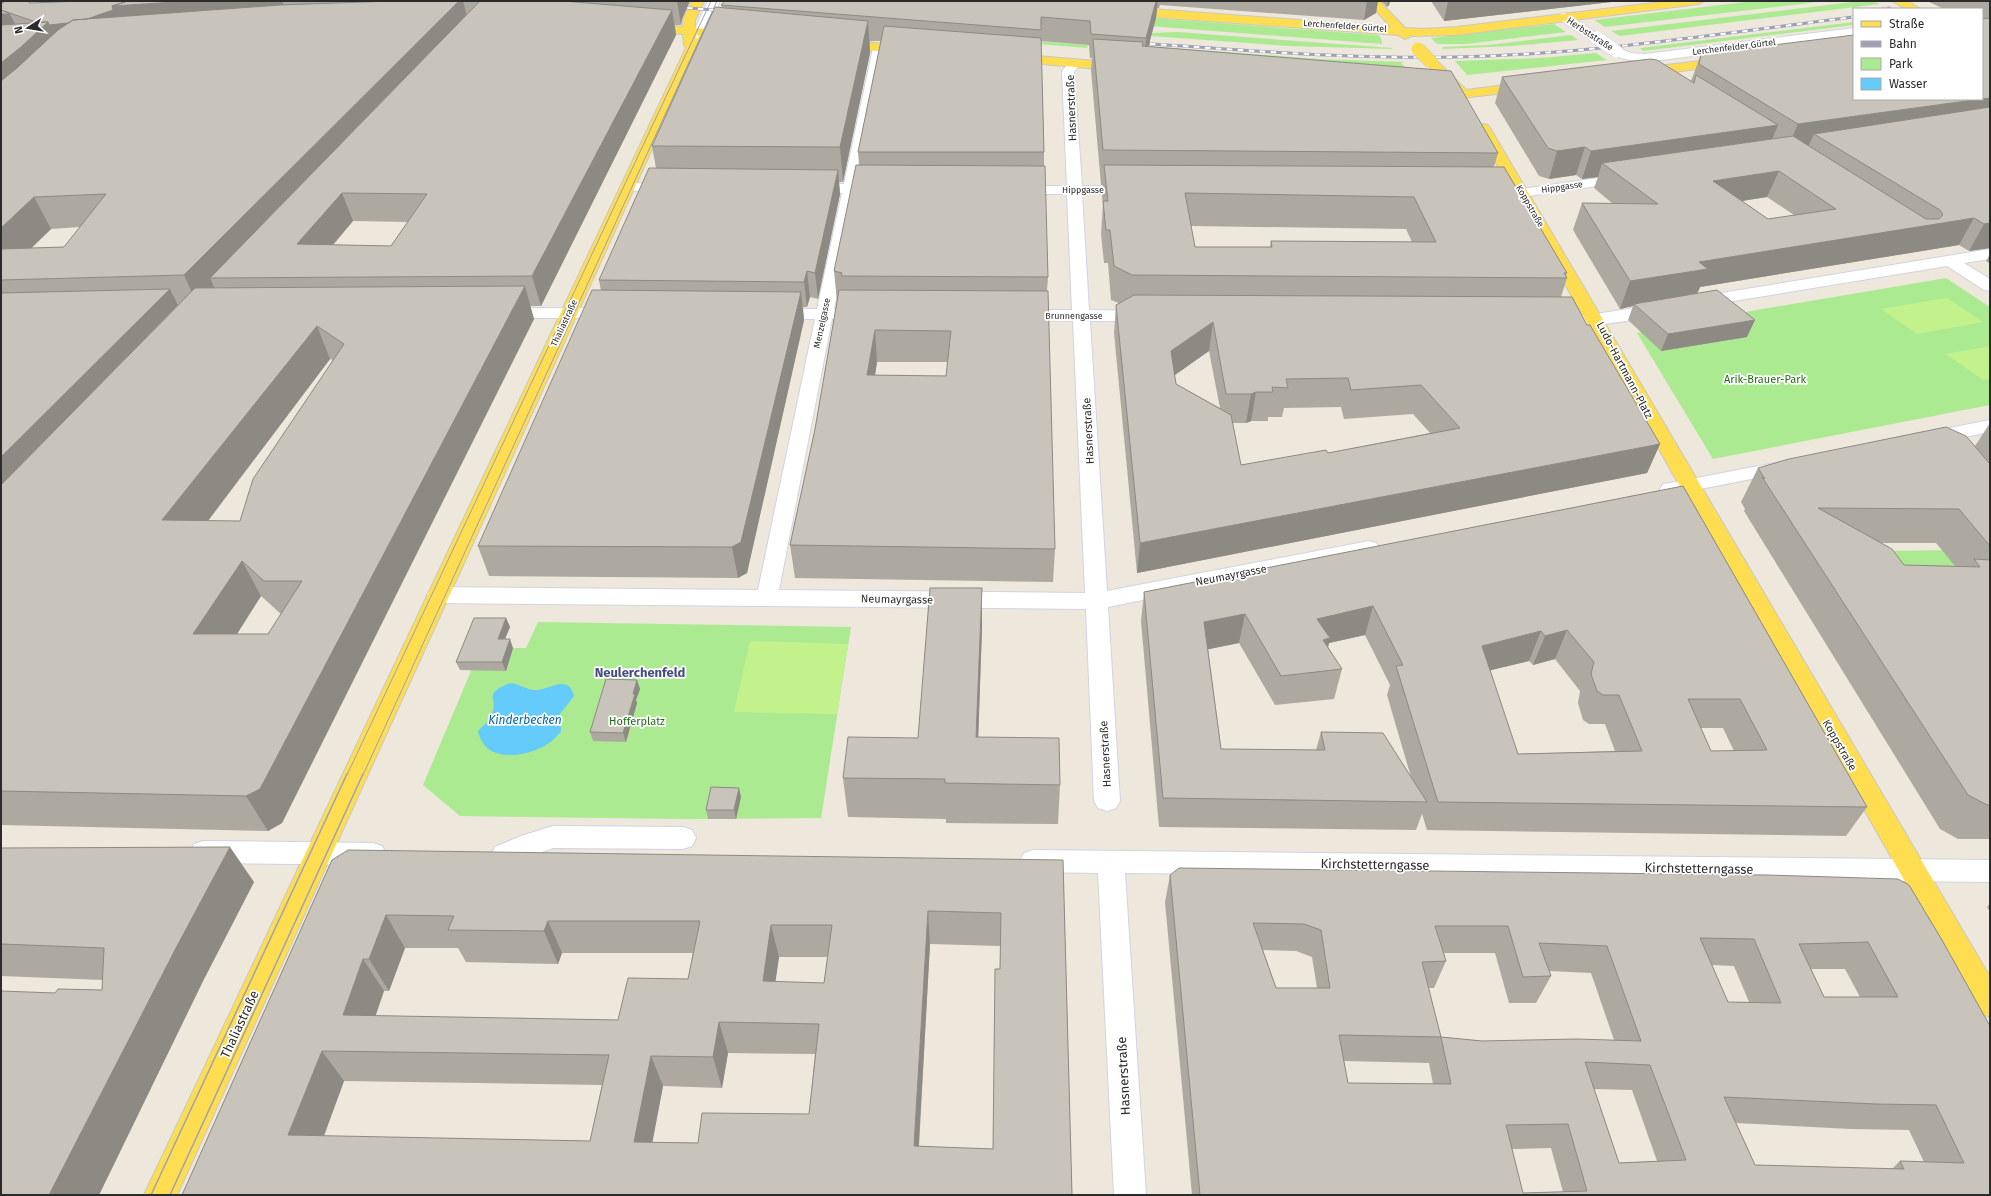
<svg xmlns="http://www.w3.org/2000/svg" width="1991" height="1196" viewBox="0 0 1991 1196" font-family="'Fira Sans',sans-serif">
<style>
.green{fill:#acea92}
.pitch{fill:#c3f28d}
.water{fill:#64cbfa}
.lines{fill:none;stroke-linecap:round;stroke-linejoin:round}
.minor-casing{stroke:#d0d3e5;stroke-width:2}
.major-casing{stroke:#c8c8c8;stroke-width:2}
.minor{fill:#fff;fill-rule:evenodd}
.major{fill:#fede50;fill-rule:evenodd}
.tram-far1{stroke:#9da0b7;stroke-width:1}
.tram{stroke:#9da0b7;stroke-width:1.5}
.rail-casing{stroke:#9da0b7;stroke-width:3}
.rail{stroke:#fff;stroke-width:2;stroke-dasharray:5.5;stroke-linecap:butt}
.minor-bridge-casing{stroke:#d0d3e5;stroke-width:14;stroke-linecap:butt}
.major-bridge-casing{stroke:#c8c8c8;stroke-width:14;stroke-linecap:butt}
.minor-bridge{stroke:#fff;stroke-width:13}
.major-bridge{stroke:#fede50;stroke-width:13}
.wall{fill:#ada9a1;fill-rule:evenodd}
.shaded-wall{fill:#8d8983}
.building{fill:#c9c4bb;stroke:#8d8983;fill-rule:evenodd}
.labels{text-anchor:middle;stroke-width:3.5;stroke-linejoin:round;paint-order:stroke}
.far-street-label{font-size:9px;fill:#2b2b2b;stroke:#fff}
.street-label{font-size:11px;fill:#2b2b2b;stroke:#fff}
.park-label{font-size:11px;fill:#226f13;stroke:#fff}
.water-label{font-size:12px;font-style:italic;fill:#0067a9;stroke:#fff}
.quarter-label{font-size:13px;font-weight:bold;fill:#464e80;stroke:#fff}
.near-street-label{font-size:13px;fill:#2b2b2b;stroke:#fff}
</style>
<rect width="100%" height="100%" fill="#eee7db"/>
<path class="green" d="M923,1L1378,35L1381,38L1382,44L902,7Z
M1754,1H1826L1605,27L1594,20Z
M1861,1H1873L1880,4L1620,36L1611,31Z
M1854,22V25L1643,51L1640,48Z
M1554,24L1566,32L1466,44H1437L1431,38Z
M852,27L1088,45L1087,48L850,29Z
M1177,32L1392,48V49L1289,46L1150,36L1151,33Z
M1571,35L1578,40L1512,46L1442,49L1443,47L1488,45Z
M1147,46L1318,59L1404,62L1401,63L1406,68L1147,48Z
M1596,53L1607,60L1467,75L1455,61L1540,58Z
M1946,278L1990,307V405L1713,459L1637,333L1739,313Z
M1951,550L1976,592L1923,600L1888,551Z
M538,622L851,627L821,818L685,819L460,816L423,785L471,671L474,648H526Z"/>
<path class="pitch" d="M1947,298L1983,322L1917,334L1881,309Z
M1990,346V378L1983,380L1946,354Z
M750,641L848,644L837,714L734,712Z"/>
<path class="water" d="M510,683C520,684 525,689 534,690C547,692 568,672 574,696L560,714L561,732C554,739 548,745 538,749C523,756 493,760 483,743C480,739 479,735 478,731C483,726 489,721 492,714C499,697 481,695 510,683Z"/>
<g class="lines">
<g class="minor-casing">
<path id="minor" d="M708,1H720L697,50L691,54L687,53L685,50Z
M1564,13L1568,14L1603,38L1597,42L1593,41L1560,20L1558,17L1560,14Z
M1854,28V36L1645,62C1634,60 1617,60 1610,51L1616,47L1631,53L1645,54Z
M879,44L885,48L859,184L885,186L887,189L885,192L857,193L834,309L870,310L873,314L870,318L832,319L779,590L1085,593L1073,321L1019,320L1013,319L1010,315L1013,311L1019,310H1072L1067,194H1016L1011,193L1009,190L1011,187L1016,186H1067L1062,71L1071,60L1075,59L1081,63L1074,72L1082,186H1132L1137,187L1139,190L1137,193L1132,194H1082L1089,310L1144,311L1150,312L1153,316L1150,320L1144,321H1090L1107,591L1369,541L1376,543L1380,548L1376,553L1369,555L1108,607L1120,801L1116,808L1107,811L1098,808L1094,801L1086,609L438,603L430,600L427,595L430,590L438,587L758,590L815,319H775L769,318L766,314L769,310L775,309H817L842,193L805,191L803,188L805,185L810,184H844L873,48Z
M1625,174L1630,175L1632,178L1630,181L1522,197L1493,195L1491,192L1493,189H1522Z
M627,183L670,184L675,185L677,188L675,191L670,192L622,190L620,187L622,184Z
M1990,249V259L1964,263L1990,279V291L1984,290L1947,266L1697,307L1691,306L1689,302L1691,298L1697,297Z
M1659,304L1665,305L1667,309L1665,313C1640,319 1591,329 1567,323L1564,319L1567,315L1596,314Z
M503,308H612L618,309L621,313L618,317L612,318H503L497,317L494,313L497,309Z
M1990,420V432L1929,444L1922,442L1919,438L1922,434L1929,432Z
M1785,461L1792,463L1795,467L1792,471L1670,495L1663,494L1660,489L1663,484L1670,483Z
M553,826L683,827L692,830L696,838L692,846L683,849L553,848L504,866L495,863L491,855L495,847L521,836Z
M203,841L373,843L382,846L386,854L382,862L373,865L203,863L194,860L190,852L194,844Z
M1033,850L1990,860V882L1125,873L1146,1195H1114L1098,873L1033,872L1024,869L1020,861L1024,853Z"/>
</g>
<g class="major-casing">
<path id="major" d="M692,1H704L695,20V28L708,29L717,21L727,1H739L728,23L721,30L738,32L740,35L734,39L713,37L696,52L177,1195H144L686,48L684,45L683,34L645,31L639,27L645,23L683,27V20ZM696,35L700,36L696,39Z
M1367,1H1379L1405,28L1424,29L1457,27L1670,1H1704L1698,4L1457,35L1411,36L1405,39L1398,35L1126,15L1120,11L1126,7L1391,27Z
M1892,1H1907L1921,9H1906Z
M840,40L909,46L915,50L909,54L836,47L834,44L836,41Z
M1012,54L1121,63L1127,67L1121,71L1008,61L1006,58Z
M1431,58L1435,59L1466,90L1529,82L1534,83L1536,86L1534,89L1529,90L1462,98L1429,94L1427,91L1429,88L1450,89L1425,62Z
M1726,58L1730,59L1732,62L1730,65L1641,76L1635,72L1641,68Z
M1483,124L1488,125L1490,128L1990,977V1017L1980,1013L1476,128L1478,125Z"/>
</g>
<use href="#minor" class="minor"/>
<use href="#major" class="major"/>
<path class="tram-far1" d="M1,2L37,1
M347,775L711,1
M363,775L717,1"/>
<path class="tram" d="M151,1195L347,774
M170,1195L363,774"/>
<g class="rail-casing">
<path id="rail" d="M676,7L726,11
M1882,9L1889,8
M1139,43C1255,51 1372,61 1488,56C1611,51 1732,32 1854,17"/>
</g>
<use href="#rail" class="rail"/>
<g class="minor-bridge-casing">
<path id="minor-bridge" d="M1597,38L1616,51"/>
</g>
<g class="major-bridge-casing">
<path id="major-bridge" d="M1418,49L1431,62"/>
</g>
<use href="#minor-bridge" class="minor-bridge"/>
<use href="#major-bridge" class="major-bridge"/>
</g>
<path class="wall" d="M1,1L31,3H40L38,1H690L682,19L681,25H675L676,35L541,306H530L534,319L282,823L268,831L1,825ZM353,221L408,222L391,246L333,245ZM80,227L64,247L31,248L51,229ZM330,359L333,360L240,521H208ZM261,596L281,614L268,634H236Z
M725,1H1378L1376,13L1364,20L1160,5L1159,8H1157L1156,18L1148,47L1498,153L1494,167L1567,273L1566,275L1567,278L1561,297L1587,325L1660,444L1647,473L1137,573L1114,333L1116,305L1119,303L1111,300L1108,263H1104L1101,234L1103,203L1102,197L1103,185H1101L1091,70L1092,58H1090L1089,45L1041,41L1044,152V166L1048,277L1047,291L1055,549L1053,582L795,578L790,545L815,429L837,302L834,271L859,165L858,152L881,41H870V53L843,182H839L840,194L818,299L810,297L807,307H803L804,320L747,573L738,578L489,576L478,546L601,291L599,280L656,168L652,146L722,8L721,5ZM1191,226L1406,229L1412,242L1271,241L1270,247H1195ZM1209,351L1220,408L1176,384L1174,375ZM877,362H948L946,376L875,375ZM1341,407L1344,419L1413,414L1430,433L1328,453L1241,465L1232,423H1246L1251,421H1268V417H1282L1284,408Z
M1381,1H1390L1389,5L1387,7Z
M1431,1H1620L1444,21Z
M1927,1H1990V248L1969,251L1959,245L1700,287L1697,294L1747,337L1661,351L1628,320L1633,306L1620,309L1573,230L1582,203L1613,204L1594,188L1598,177L1582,179L1576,175L1549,179L1539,176L1495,103L1502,77L1691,81L1701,54L1982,99V9H1944ZM1767,197L1794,215L1768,219L1742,201Z
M1990,254V264L1986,261Z
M1990,423V839H1958L1940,829L1744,511L1745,509L1741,502L1758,468L1975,446ZM1880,543H1936L1955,566L1904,565Z
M1683,486L1867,807L1846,836L1427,830L1422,814L1416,830L1159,827L1141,621L1144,592ZM1365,635L1390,685L1387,695L1411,777L1321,732L1316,750L1221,749L1208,649L1239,643L1275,705L1334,699L1342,669L1328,647L1329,643ZM1555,659L1580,691L1578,703L1583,720L1589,724H1605L1615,751L1518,754L1490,670L1529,661L1533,665ZM1701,728H1723L1734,751H1711Z
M506,618L510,627L505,639L513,648L506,671L460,670L456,662Z
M982,628L978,737L1060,785L1058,824L946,823V819L848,817L843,778L918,738Z
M637,680L640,689L636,700L637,703L626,742L593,741L590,732Z
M741,797L736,819H708L706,810Z
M1,848L254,882L203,981L99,1195H1L55,993L102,990L103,980L1,976Z
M332,860H1063L1072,1195H182ZM930,944L1001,946L993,1149L919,1147ZM405,948H458L466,962L558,964L562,953H693L688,979L618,1020L375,1016L384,991H389ZM779,957H828L824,983L775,982ZM728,1053L815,1054L809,1114L698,1143L652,1142L663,1086L722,1088ZM344,1081L602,1085L590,1141L324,1136Z
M1170,875L1898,879L1990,1195H1192L1165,902ZM1263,950L1296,951L1312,957L1317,988H1276ZM1443,953H1495L1509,1003H1536L1551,976L1549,971L1591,973L1614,1040L1482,1041L1441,1037L1428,988H1434L1446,961ZM1712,965L1734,966L1749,1002H1728ZM1811,969H1845L1860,997H1824ZM1344,1061L1429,1063L1433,1084L1348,1083ZM1594,1089L1632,1090L1657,1161L1619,1163ZM1736,1123L1851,1129L1909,1130L1924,1162L1900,1161L1892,1169L1755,1165ZM1551,1148L1563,1192L1523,1193L1512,1149Z
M1990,903V912L1987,907Z"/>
<path class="shaded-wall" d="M1,1H10L1,9Z
M191,1H282L290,22L1,104V63L48,22L112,6Z
M459,1H463L469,25L210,278L216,291L199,308L184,275Z
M677,1H690L682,19L681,25Z
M1156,1H1158L1156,18L1144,63L1146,38Z
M1367,1H1378L1376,13L1364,20Z
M1388,1H1390L1389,5L1387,7Z
M1448,1H1620L1444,21Z
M672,10L676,35L541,306L532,276Z
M1,14H10L24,41L1,43Z
M868,21L870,53L843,182L840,147Z
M1990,98V120L1814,134L1808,147L1787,149L1798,124Z
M1778,125L1767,152L1602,163L1598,177L1582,179L1591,151Z
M1585,147L1576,175L1549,179L1557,151Z
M838,170L840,194L818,299L815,273Z
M1779,171L1767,197L1703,207L1713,181Z
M342,193L353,221L309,273L297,244Z
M34,197L51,229L1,278V228Z
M1974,218L1959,245L1700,287L1696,296L1634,304L1633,306L1620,309L1630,281L1699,262Z
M1990,223V248L1969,251L1984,224Z
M807,271L810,297L807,307L804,282Z
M525,286L534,319L282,823L268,831L246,796Z
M170,289L186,322L1,515V457Z
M801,292L804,320L747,573L738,578L732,547Z
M1755,320L1747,337L1661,351L1668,334Z
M1213,322L1209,351L1168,380L1171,351Z
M317,326L330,359L182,555L162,520Z
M875,330L877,362L870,407L867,375Z
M1256,392L1251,421L1246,423L1251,394Z
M1660,444L1647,473L1137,573L1140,543Z
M242,561L261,596L215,669L193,634Z
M982,588V628L977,776L976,737Z
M1373,606L1365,635L1329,643L1323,667L1317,619Z
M1245,614L1239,643L1200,651L1204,622Z
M506,618L510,627L501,648L498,639Z
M1567,630L1555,659L1533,665L1545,636Z
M1541,631L1529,661L1471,675L1482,646Z
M510,639L513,648L506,671L502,662Z
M637,680L640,689L636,700L637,703L626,742L623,733Z
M739,788L741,797L736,819L734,810Z
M230,847L254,882L203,981L99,1195H49L176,948Z
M928,911L930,944L917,1175L914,1146Z
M386,915L405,948L389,991L369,959Z
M548,921L562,953L558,964L544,931Z
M771,925L779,957L771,1013L763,981Z
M363,959L384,991L365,1047L343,1015Z
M719,1022L728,1053L722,1088L713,1057Z
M322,1051L344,1081L313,1165L288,1135Z
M651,1056L663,1086L647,1171L634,1142Z"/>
<path class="building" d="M5,1H26L31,3L82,1H128L112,6L113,10L87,19L73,20L68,23L49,25L48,22H36L1,10V4Z
M128,1H191L112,6Z
M393,1H459L184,275L1,280V249L64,247L106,194L34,197L1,228V81L17,68L58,30L73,20L280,5Z
M480,1H563L672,10L532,276L210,278ZM342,193L427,194L391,246L297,244Z
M725,1H1156L1146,38L1091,34L1090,21L1041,17V30L721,5Z
M715,7L868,21L840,147L652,146Z
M1,10L10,14H1Z
M1990,18V98L1982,99V19Z
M48,22L21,47L1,63V25Z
M884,26L1041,38L1044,152H858Z
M1854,35V99H1981L1798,124L1699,64L1701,54Z
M1093,39L1143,42L1142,46L1451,71L1498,153L1103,150Z
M1650,59L1657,60L1694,83L1696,75L1778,125L1591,151L1585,147L1557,151L1548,148L1502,77Z
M1990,107V223L1984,224L1974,218L1699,262L1708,269L1630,281L1582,203L1658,204L1602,163L1793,136L1926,219H1939L1943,215L1940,210L1814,134ZM1779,171L1836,209L1768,219L1713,181Z
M856,165L1045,166L1048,277L841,276L842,273L834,271Z
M1104,165L1504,167L1567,273H1564L1567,278L1132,275L1114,266L1110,230H1106L1103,201H1108ZM1185,193L1414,197L1436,242L1271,241L1272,247H1195Z
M649,168L838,170L815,273L807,271L804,282L599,280Z
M525,286L260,789L246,796L1,791V485L195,288ZM317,326L344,344L253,479L240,521L162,520ZM242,561L264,581H302L268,634H193Z
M170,289L1,457V293Z
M592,290L801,292L741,542L732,547L478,546Z
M839,290L1048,291L1055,549L790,545L815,429ZM875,330L951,331L946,376L867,375Z
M1717,290L1755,320L1668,334L1634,304Z
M1134,295L1572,297L1587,325H1590L1660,444L1140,543L1116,305ZM1213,322L1226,394H1251L1256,392H1273L1272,387L1288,388L1286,379L1348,378L1351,390L1421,385L1460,428L1328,453L1326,450L1241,465L1231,415L1176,384L1171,351Z
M1946,427L1966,436L1990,464V546L1959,509L1818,508L1892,549L1904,565L1980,567L1974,559L1990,560V805H1987L1968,795L1762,477L1765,479L1758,468L1789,459Z
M1683,486L1867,807L1438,802L1396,666L1403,665L1373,606L1317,619L1330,638L1323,640L1342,669L1281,676L1245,614L1204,622L1221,749L1325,750L1321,732L1383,733L1427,802L1163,798L1144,592ZM1567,630L1594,662L1591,674L1597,691L1603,695H1619L1642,751L1518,754L1482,646L1541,631L1545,636ZM1688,699H1740L1767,750L1711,751Z
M930,588H982L976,737L1059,738L1060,785L945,783V779L843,778L848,737L918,738Z
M474,618H506L498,639H510L502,662H456Z
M606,679L637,680L633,694H635L623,733L590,732Z
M711,787L739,788L734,810H706Z
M230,847L176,948L49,1195H1V991L55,993L58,989L102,990L104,948L1,944V848Z
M348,850L1063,860L1072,1195H182L332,860ZM928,911L1001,913L1000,969H995L993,1149L914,1146ZM386,915L454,916L448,930L544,931L548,921H700L688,979L628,978L618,1020L343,1015L363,959H369ZM771,925H832L824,983L763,981ZM719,1022L819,1024L809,1114L702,1113L698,1143L634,1142L651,1056L713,1057ZM322,1051L609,1055L590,1141L288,1135Z
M1179,868L1767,875L1898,879L1909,885L1942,940L1990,1026V1195H1200L1170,875ZM1253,923L1304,924L1321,930L1330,988H1276ZM1435,926H1508L1523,977L1551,976L1539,943L1607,946L1641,1041L1577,1039L1482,1041L1441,1037L1422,962L1446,961ZM1700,938L1754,939L1781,1003L1728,1002ZM1868,942L1898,997H1824L1799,944ZM1339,1035L1441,1037L1451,1084L1348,1083ZM1585,1062L1650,1065L1686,1160L1619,1163ZM1724,1097L1876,1104L1936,1105L1964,1163L1900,1161L1904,1169L1755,1165ZM1568,1124L1587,1191L1523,1193L1506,1125Z"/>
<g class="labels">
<g class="far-street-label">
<text transform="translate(1345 26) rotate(4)" y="3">Lerchenfelder Gürtel</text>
<text transform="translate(1590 34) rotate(33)" y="3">Herbststraße</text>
<text transform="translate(1734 47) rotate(-7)" y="3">Lerchenfelder Gürtel</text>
<text transform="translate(1562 187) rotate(-8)" y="3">Hippgasse</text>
<text x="1083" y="193">Hippgasse</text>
<text transform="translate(1530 206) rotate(60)" y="3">Koppstraße</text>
<text x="1074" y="319">Brunnengasse</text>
<text transform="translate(564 323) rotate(-65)" y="3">Thaliastraße</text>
<text transform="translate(822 323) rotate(-78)" y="3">Menzelgasse</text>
</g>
<g class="street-label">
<text transform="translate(1071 108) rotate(-92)" y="4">Hasnerstraße</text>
<text transform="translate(1625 370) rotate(62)" y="4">Ludo-Hartmann-Platz</text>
<text transform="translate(1088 431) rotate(-93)" y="4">Hasnerstraße</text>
<text transform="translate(1231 575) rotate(-11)" y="4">Neumayrgasse</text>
<text transform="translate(897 599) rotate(1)" y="4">Neumayrgasse</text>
<text transform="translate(1840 745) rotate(60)" y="4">Koppstraße</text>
<text transform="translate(1105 754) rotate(-93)" y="4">Hasnerstraße</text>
</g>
<g class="park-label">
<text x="1765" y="383">Arik-Brauer-Park</text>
<text x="637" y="725">Hofferplatz</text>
</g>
<g class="water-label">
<text x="525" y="724">Kinderbecken</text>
</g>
<g class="quarter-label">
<text x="640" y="677">Neulerchenfeld</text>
</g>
<g class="near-street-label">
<text transform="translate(1375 864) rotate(1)" y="5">Kirchstetterngasse</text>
<text transform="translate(1699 868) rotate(1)" y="5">Kirchstetterngasse</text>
<text transform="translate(239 1024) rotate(-65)" y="5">Thaliastraße</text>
<text transform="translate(1123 1076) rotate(-93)" y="5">Hasnerstraße</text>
</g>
</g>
<rect width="1991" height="1196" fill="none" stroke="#2b2b2b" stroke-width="4"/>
<rect x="1853" y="8" width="130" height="92" fill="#ffffff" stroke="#aaaaaa"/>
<rect x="1861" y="21" width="20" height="6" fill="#fede50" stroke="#aaaaaa"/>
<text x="1889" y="28" font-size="12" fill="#2b2b2b">Straße</text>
<rect x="1861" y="41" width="20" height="6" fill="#9da0b7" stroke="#aaaaaa"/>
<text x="1889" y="48" font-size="12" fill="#2b2b2b">Bahn</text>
<rect x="1861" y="58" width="20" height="12" fill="#acea92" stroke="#aaaaaa"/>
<text x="1889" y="68" font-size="12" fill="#2b2b2b">Park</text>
<rect x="1861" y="78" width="20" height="12" fill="#64cbfa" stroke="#aaaaaa"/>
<text x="1889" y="88" font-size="12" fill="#2b2b2b">Wasser</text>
<g transform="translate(28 28) rotate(258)" stroke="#ffffff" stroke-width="3" paint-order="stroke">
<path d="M0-3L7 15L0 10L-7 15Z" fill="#2b2b2b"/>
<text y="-6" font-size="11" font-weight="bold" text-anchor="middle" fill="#2b2b2b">N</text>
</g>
</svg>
